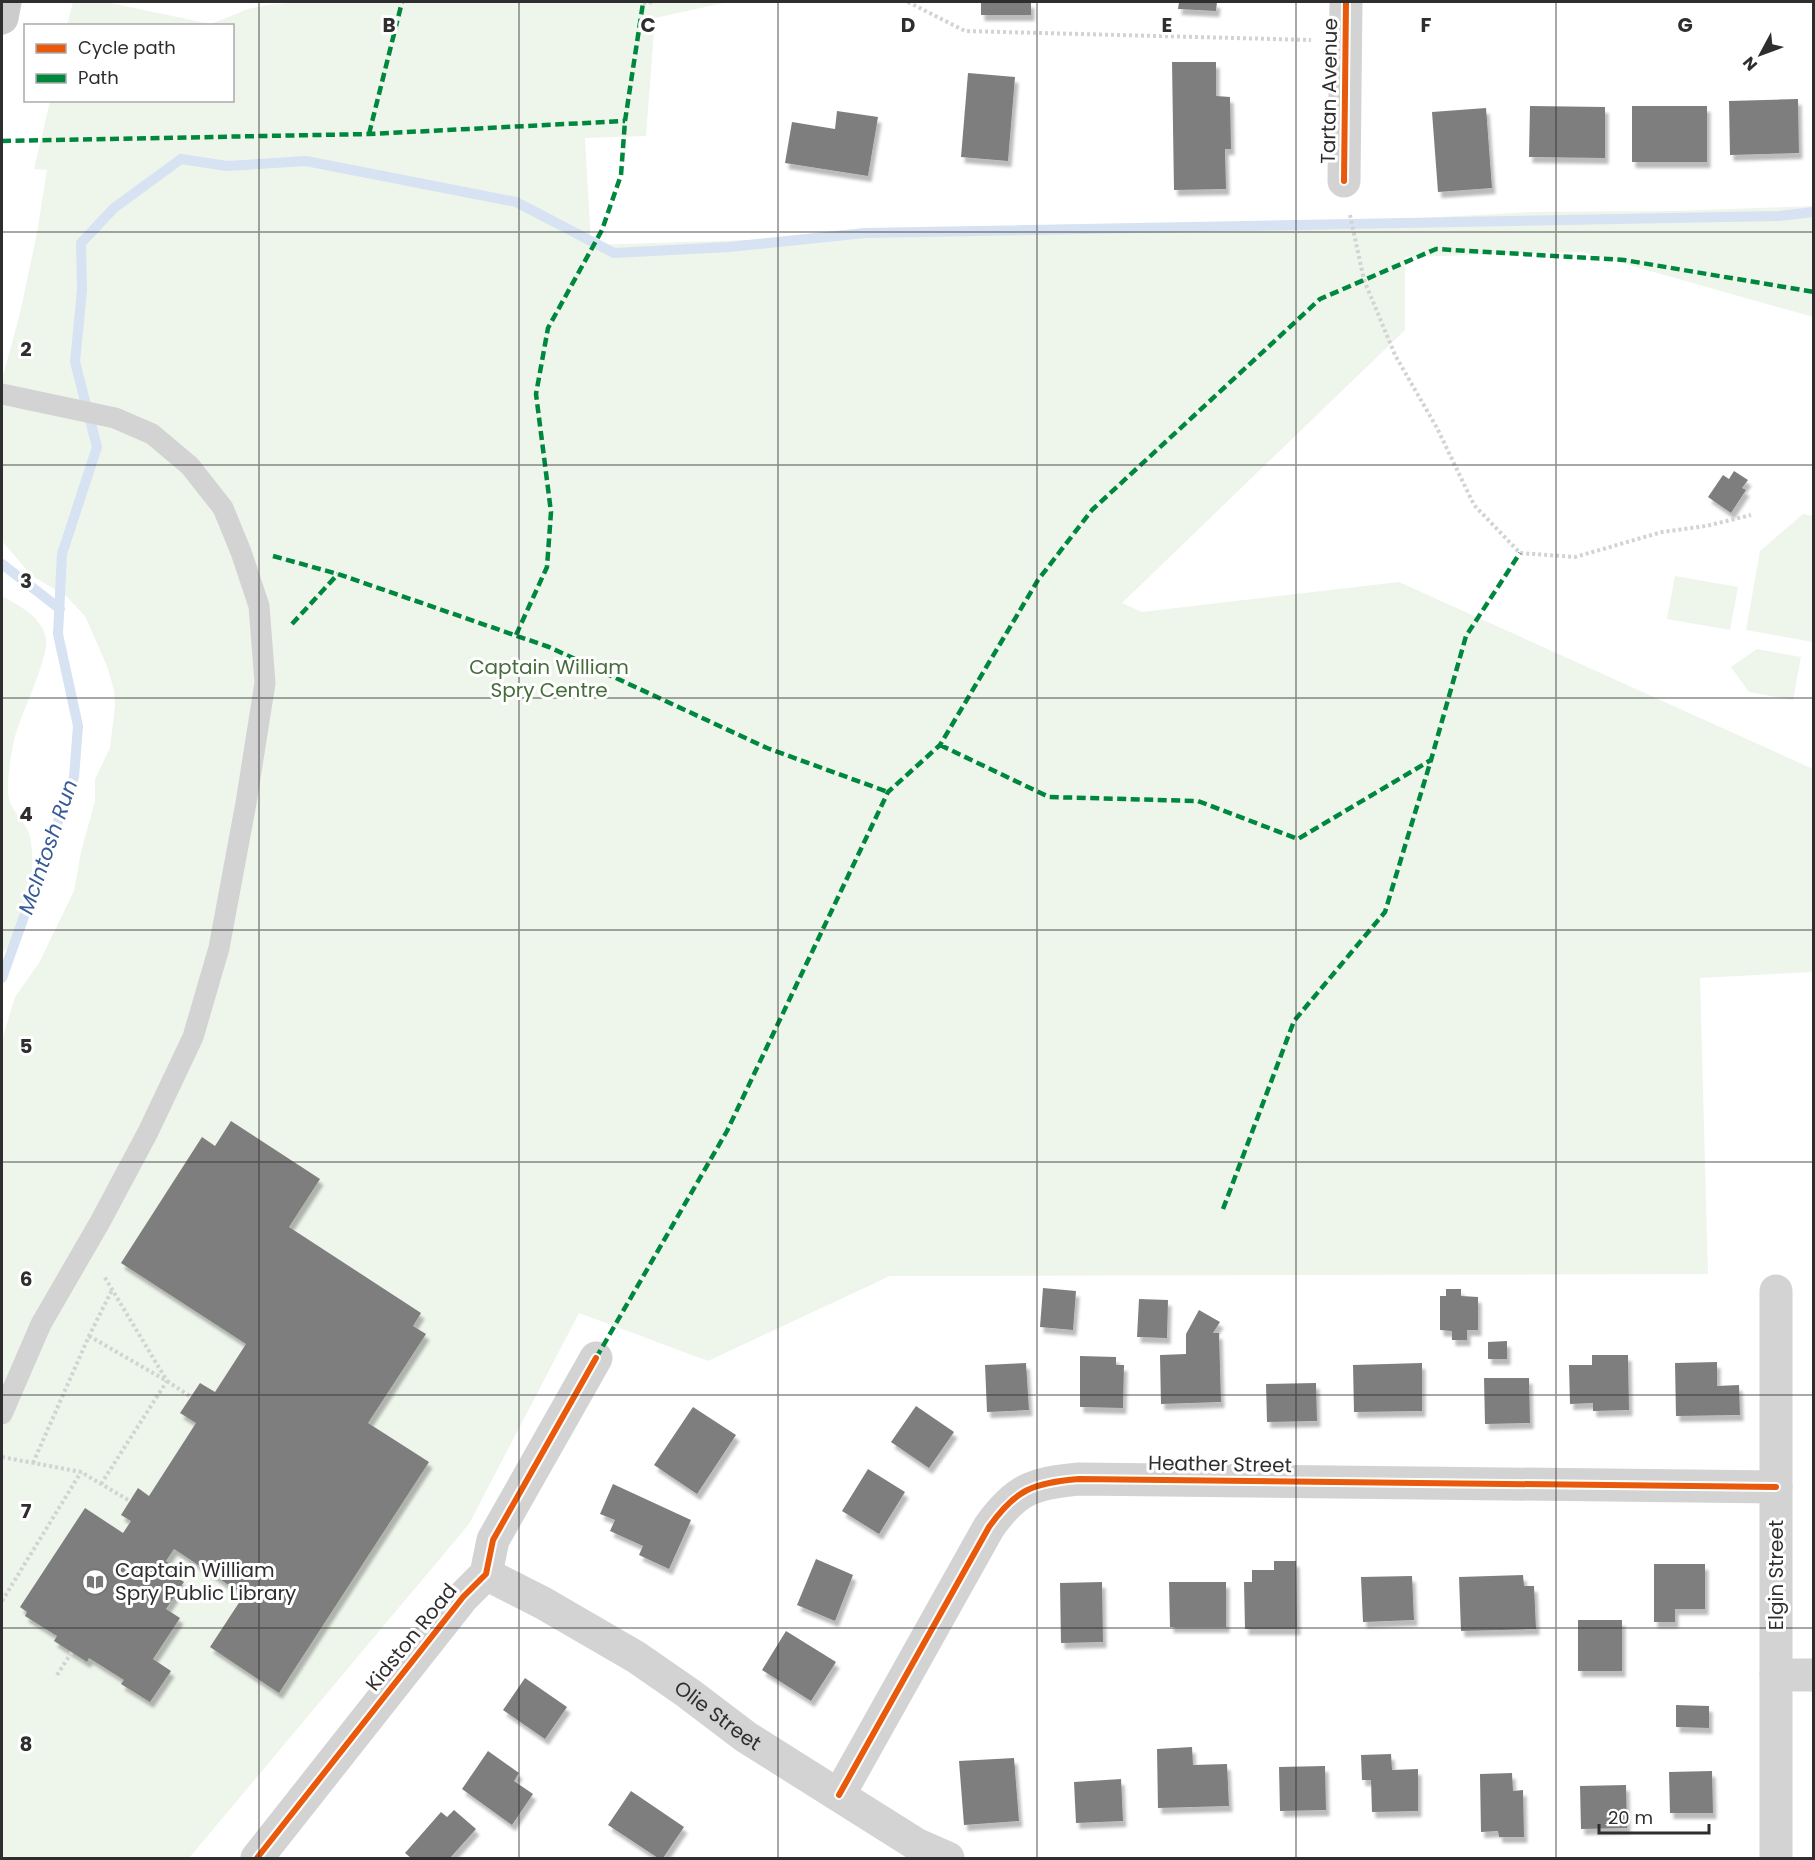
<svg xmlns="http://www.w3.org/2000/svg" width="1815" height="1860" viewBox="0 0 1815 1860" font-family="Poppins,sans-serif">
<style>
.green{fill:#eef5eb}
.lines{fill:none;stroke-linecap:round;stroke-linejoin:round}
.stream{stroke:#d7e2f3;stroke-width:10}
.building{fill:#7e7e7e;filter:url(#shadow)}
.path{stroke:#d3d3d3;stroke-width:4;stroke-dasharray:3 3;stroke-linecap:butt}
.lane{stroke:#d3d3d3;stroke-width:21}
.street{stroke:#d3d3d3;stroke-width:33}
.secondary{stroke:#ccc;stroke-width:33}
.quiet{stroke:#00873e;stroke-width:4.5;stroke-dasharray:9 4.5;stroke-linecap:butt}
.cycleway-casing{stroke:#fff;stroke-width:10}
.cycleway{stroke:#e8590c;stroke-width:6}
.grid{fill:none;stroke:#2e2e2e;stroke-width:1.5;stroke-opacity:0.55}
.labels{text-anchor:middle;stroke-width:6;stroke-linejoin:round;paint-order:stroke}
.street-label{font-size:20px;fill:#2e2e2e;stroke:#fff}
.park-label{font-size:20px;fill:#456d39;stroke:#fff}
.poi-label{font-size:20px;fill:#2e2e2e;stroke:#fff;text-anchor:start}
.water-label{font-size:21px;font-style:italic;fill:#375b96;stroke:#fff}
.grid-label{font-size:20px;text-anchor:middle;font-weight:bold;fill:#2e2e2e;stroke:#fff;stroke-width:6;stroke-linejoin:round;paint-order:stroke}
</style>
<defs>
<filter id="shadow"><feDropShadow dx="3.5" dy="6" stdDeviation="1.5" flood-color="#0004"/></filter>
</defs>
<rect width="100%" height="100%" fill="#fff"/>
<path class="green" d="M73,2H105L211,24L248,9L267,5L302,2H728L655,18L646,136L585,138L591,245L1405,219L1529,212L1675,211L1813,206V317L1583,252L1405,257V330L1122,603L1142,612L1399,582L1813,769V972L1700,978L1708,1274L890,1276L708,1361L579,1313L469,1524L189,1858H2V1040L15,997L39,963L74,891L81,852L95,801V779L110,748L115,706L114,690L107,666L85,616L67,597L31,575L2,541V380L20,313L37,233L47,170L34,169L50,101L232,100V26L67,25Z
M1803,514L1813,516V642L1746,630L1760,551Z
M1675,576L1738,587L1730,630L1667,619Z
M2,596C18,605 42,617 46,638C50,654 22,713 16,733C12,747 8,772 8,787C7,809 20,814 28,831C35,844 33,902 28,917C23,931 13,944 2,953Z
M1757,649L1801,657L1793,700L1749,692L1731,667Z"/>
<g class="lines">
<path class="stream" d="M2,564L60,609
M2,978L74,777L78,726L58,634L62,554L97,447L75,362L82,290L81,243L114,208L181,159L227,166L306,161L516,202L614,253L729,247L865,233L1779,216L1814,212"/>
</g>
<path class="building" d="M981,2H1031V15H981Z
M1179,2H1217L1216,11L1178,9Z
M1172,62H1216V96L1230,97L1231,149H1225L1226,189L1174,190Z
M968,73L1015,77L1008,161L961,157Z
M1798,99L1799,153L1730,155L1729,101Z
M1530,106L1605,107V158L1529,157Z
M1632,106H1707V162H1632Z
M1486,108L1492,188L1438,192L1432,112Z
M837,111L878,117L868,176L785,163L792,122L835,129Z
M1734,471L1748,480L1742,488L1746,490L1731,513L1708,497L1723,475L1729,479Z
M231,1121L320,1179L289,1227L421,1313L413,1326L426,1334L368,1423L429,1462L279,1693L210,1647L244,1595L174,1549L166,1561L180,1570L176,1577L184,1582L166,1609L180,1618L153,1659L171,1671L150,1702L121,1684L124,1680L89,1658L87,1662L54,1641L57,1636L25,1616L27,1612L20,1607L85,1508L123,1533L131,1521L121,1515L138,1488L149,1496L196,1423L180,1413L200,1383L215,1392L246,1344L121,1263L202,1137L215,1146Z
M1043,1288L1076,1291L1073,1330L1040,1327Z
M1446,1289H1461V1296L1478,1297V1330H1467V1340H1452V1331L1440,1330V1296H1446Z
M1139,1299L1168,1300L1167,1338L1137,1337Z
M1199,1310L1220,1322L1213,1333H1219L1221,1402L1161,1404L1160,1355L1186,1354V1334Z
M1507,1341V1359H1488V1342Z
M1592,1355H1628L1629,1410L1593,1411V1403L1570,1404L1569,1365H1592Z
M1080,1356L1116,1357V1365H1124L1123,1408L1080,1407Z
M1717,1362V1386L1739,1385L1740,1415L1676,1416L1675,1363Z
M1026,1363L1029,1410L987,1412L985,1365Z
M1422,1363V1411L1354,1412L1353,1365Z
M1484,1378H1529L1530,1423L1485,1424Z
M1316,1383L1317,1421L1267,1422L1266,1384Z
M916,1406L954,1432L929,1468L891,1442Z
M693,1407L736,1435L697,1494L654,1465Z
M868,1469L905,1492L879,1534L842,1511Z
M613,1484L691,1520L669,1569L639,1555L643,1546L610,1531L615,1520L600,1514Z
M816,1559L853,1575L835,1621L797,1605Z
M1274,1561H1296L1297,1629H1245L1244,1582H1252V1570H1274Z
M1654,1564H1705V1609H1675V1622H1654Z
M1523,1575L1524,1586H1534L1536,1629L1461,1631L1459,1577Z
M1412,1576L1414,1620L1363,1622L1361,1577Z
M1102,1582L1103,1642L1061,1643L1060,1583Z
M1169,1582H1226V1627H1170Z
M1578,1620H1622V1671H1578Z
M786,1631L836,1662L811,1701L762,1670Z
M525,1678L567,1707L545,1739L503,1710Z
M1676,1705L1709,1706V1728L1676,1727Z
M1192,1747L1193,1765L1227,1764L1229,1806L1158,1808L1157,1749Z
M488,1751L519,1773L514,1781L533,1794L512,1825L462,1789Z
M1391,1754L1392,1770L1418,1769V1811L1372,1812L1371,1780H1362L1361,1755Z
M1014,1758L1019,1821L964,1825L959,1761Z
M1325,1766L1326,1810L1280,1811L1279,1767Z
M1712,1771L1713,1813H1670L1669,1772Z
M1512,1773L1513,1791L1523,1790L1524,1837H1499L1498,1831L1481,1832L1480,1774Z
M1121,1779L1123,1821L1076,1823L1074,1782Z
M1626,1785L1627,1828L1581,1829L1580,1786Z
M631,1791L684,1827L663,1858H658L608,1825Z
M454,1810L476,1829L450,1858H411L405,1853L441,1812L447,1817Z"/>
<g class="lines">
<path class="path" d="M908,2L965,31L1311,40
M643,3L653,2
M1350,215L1364,280L1395,355L1437,428L1474,505L1520,553L1575,557L1662,532L1706,526L1751,515
M89,1336L167,1381L191,1397
M2,1457L81,1472L130,1501
M33,1463L89,1336L112,1290
M101,1484L167,1381L104,1276
M2,1601L81,1472
M57,1675L72,1652"/>
<path class="lane" d="M2,394L115,418L152,434L190,466L223,508L241,552L259,606L265,683L246,803L219,948L193,1037L148,1132L100,1222L41,1324L2,1414"/>
<g class="street">
<path d="M1344,181L1346,2"/>
<path id="s1" d="M486,1574L543,1603L636,1657L688,1693L746,1737L916,1844L948,1858"/>
<path d="M1776,1675H1814"/>
<path d="M839,1795L989,1527C1016,1489 1033,1483 1079,1479L1776,1487"/>
<path d="M257,1858L463,1597L486,1574L493,1540L596,1358"/>
<path d="M1776,1858V1291"/>
</g>
<path class="secondary" d="M2,18L5,2"/>
<path class="quiet" d="M369,134L402,2
M2,141L369,134L625,121
M273,556L338,574L549,647L767,748L888,792
M292,624L338,574
M516,635L547,567L551,512L536,394L548,328L602,230L621,175L625,121L643,3
M940,745L1049,797L1198,801L1298,839L1431,760
M1223,1209L1294,1021L1385,912L1431,760L1466,636L1520,553
M596,1358L727,1131L888,792L940,745L1038,580L1092,510L1320,299L1436,249L1624,260L1814,292"/>
<g class="cycleway-casing">
<path id="cycleway" d="M1344,181L1346,2
M839,1795L989,1527C1016,1489 1033,1483 1079,1479L1776,1487
M257,1858L463,1597L486,1574L493,1540L596,1358"/>
</g>
<use href="#cycleway" class="cycleway"/>
</g>
<path class="grid" d="M259,2V1858M519,2V1858M778,2V1858M1037,2V1858M1296,2V1858M1556,2V1858M2,232H1814M2,465H1814M2,698H1814M2,930H1814M2,1162H1814M2,1395H1814M2,1628H1814"/>
<defs>
<g id="library-ring" transform="scale(1.35)"><circle r="9.5" fill="#fff" stroke="#777" stroke-width="1.5"/><path d="M-6-4Q-3-5.5-.7-3.5V5Q-3 3-6 4ZM6-4Q3-5.5 .7-3.5V5Q3 3 6 4Z" fill="#777"/></g>
</defs>
<g fill-rule="evenodd">
<use href="#library-ring" x="95" y="1582"/>
</g>
<g class="labels">
<g class="street-label">
<text transform="translate(1329 91) rotate(-89)" y="7">Tartan Avenue</text>
<text transform="translate(1220 1464) rotate(1)" y="7">Heather Street</text>
<text transform="translate(1776 1575) rotate(-90)" y="7">Elgin Street</text>
<text transform="translate(411 1637) rotate(-51)" y="7">Kidston Road</text>
<text dy="7" stroke="none"><textPath href="#s1" startOffset="272">Olie Street</textPath></text>
</g>
<g class="park-label">
<text x="549" y="674">Captain William<tspan x="549" dy="23">Spry Centre</tspan></text>
</g>
<g class="poi-label">
<text x="115" y="1577">Captain William<tspan x="115" dy="23">Spry Public Library</tspan></text>
</g>
<g class="water-label">
<text transform="translate(48 847) rotate(-71)" y="7">McIntosh Run</text>
</g>
</g>
<g class="grid-label">
<text x="389" y="32">B</text>
<text x="648" y="32">C</text>
<text x="908" y="32">D</text>
<text x="1167" y="32">E</text>
<text x="1426" y="32">F</text>
<text x="1685" y="32">G</text>
<text x="26" y="356">2</text>
<text x="26" y="588">3</text>
<text x="26" y="821">4</text>
<text x="26" y="1053">5</text>
<text x="26" y="1286">6</text>
<text x="26" y="1518">7</text>
<text x="26" y="1751">8</text>
</g>
<rect width="1815" height="1860" fill="none" stroke="#2e2e2e" stroke-width="6"/>
<rect x="24" y="24" width="210" height="78" fill="#ffffff" stroke="#ababab" stroke-width="1.5"/>
<rect x="36" y="44" width="30" height="9" fill="#e8590c" stroke="#ababab" stroke-width="1.5"/>
<text x="78" y="54" font-size="18" fill="#2e2e2e">Cycle path</text>
<rect x="36" y="74" width="30" height="9" fill="#00873e" stroke="#ababab" stroke-width="1.5"/>
<text x="78" y="84" font-size="18" fill="#2e2e2e">Path</text>
<g transform="translate(1761 54) rotate(229)" stroke="#ffffff" stroke-width="4.5" paint-order="stroke">
<path d="M0-4.5L10 22L0 15L-10 22Z" fill="#2e2e2e"/>
<text y="-9" font-size="16" font-weight="bold" text-anchor="middle" fill="#2e2e2e">N</text>
</g>
<path d="M1599 1824v9h110v-9" fill="none" stroke="#2e2e2e" stroke-width="3"/>
<text x="1608" y="1824" font-size="18" fill="#2e2e2e" stroke="#ffffff" stroke-width="4.5" paint-order="stroke">20 m</text>
</svg>
